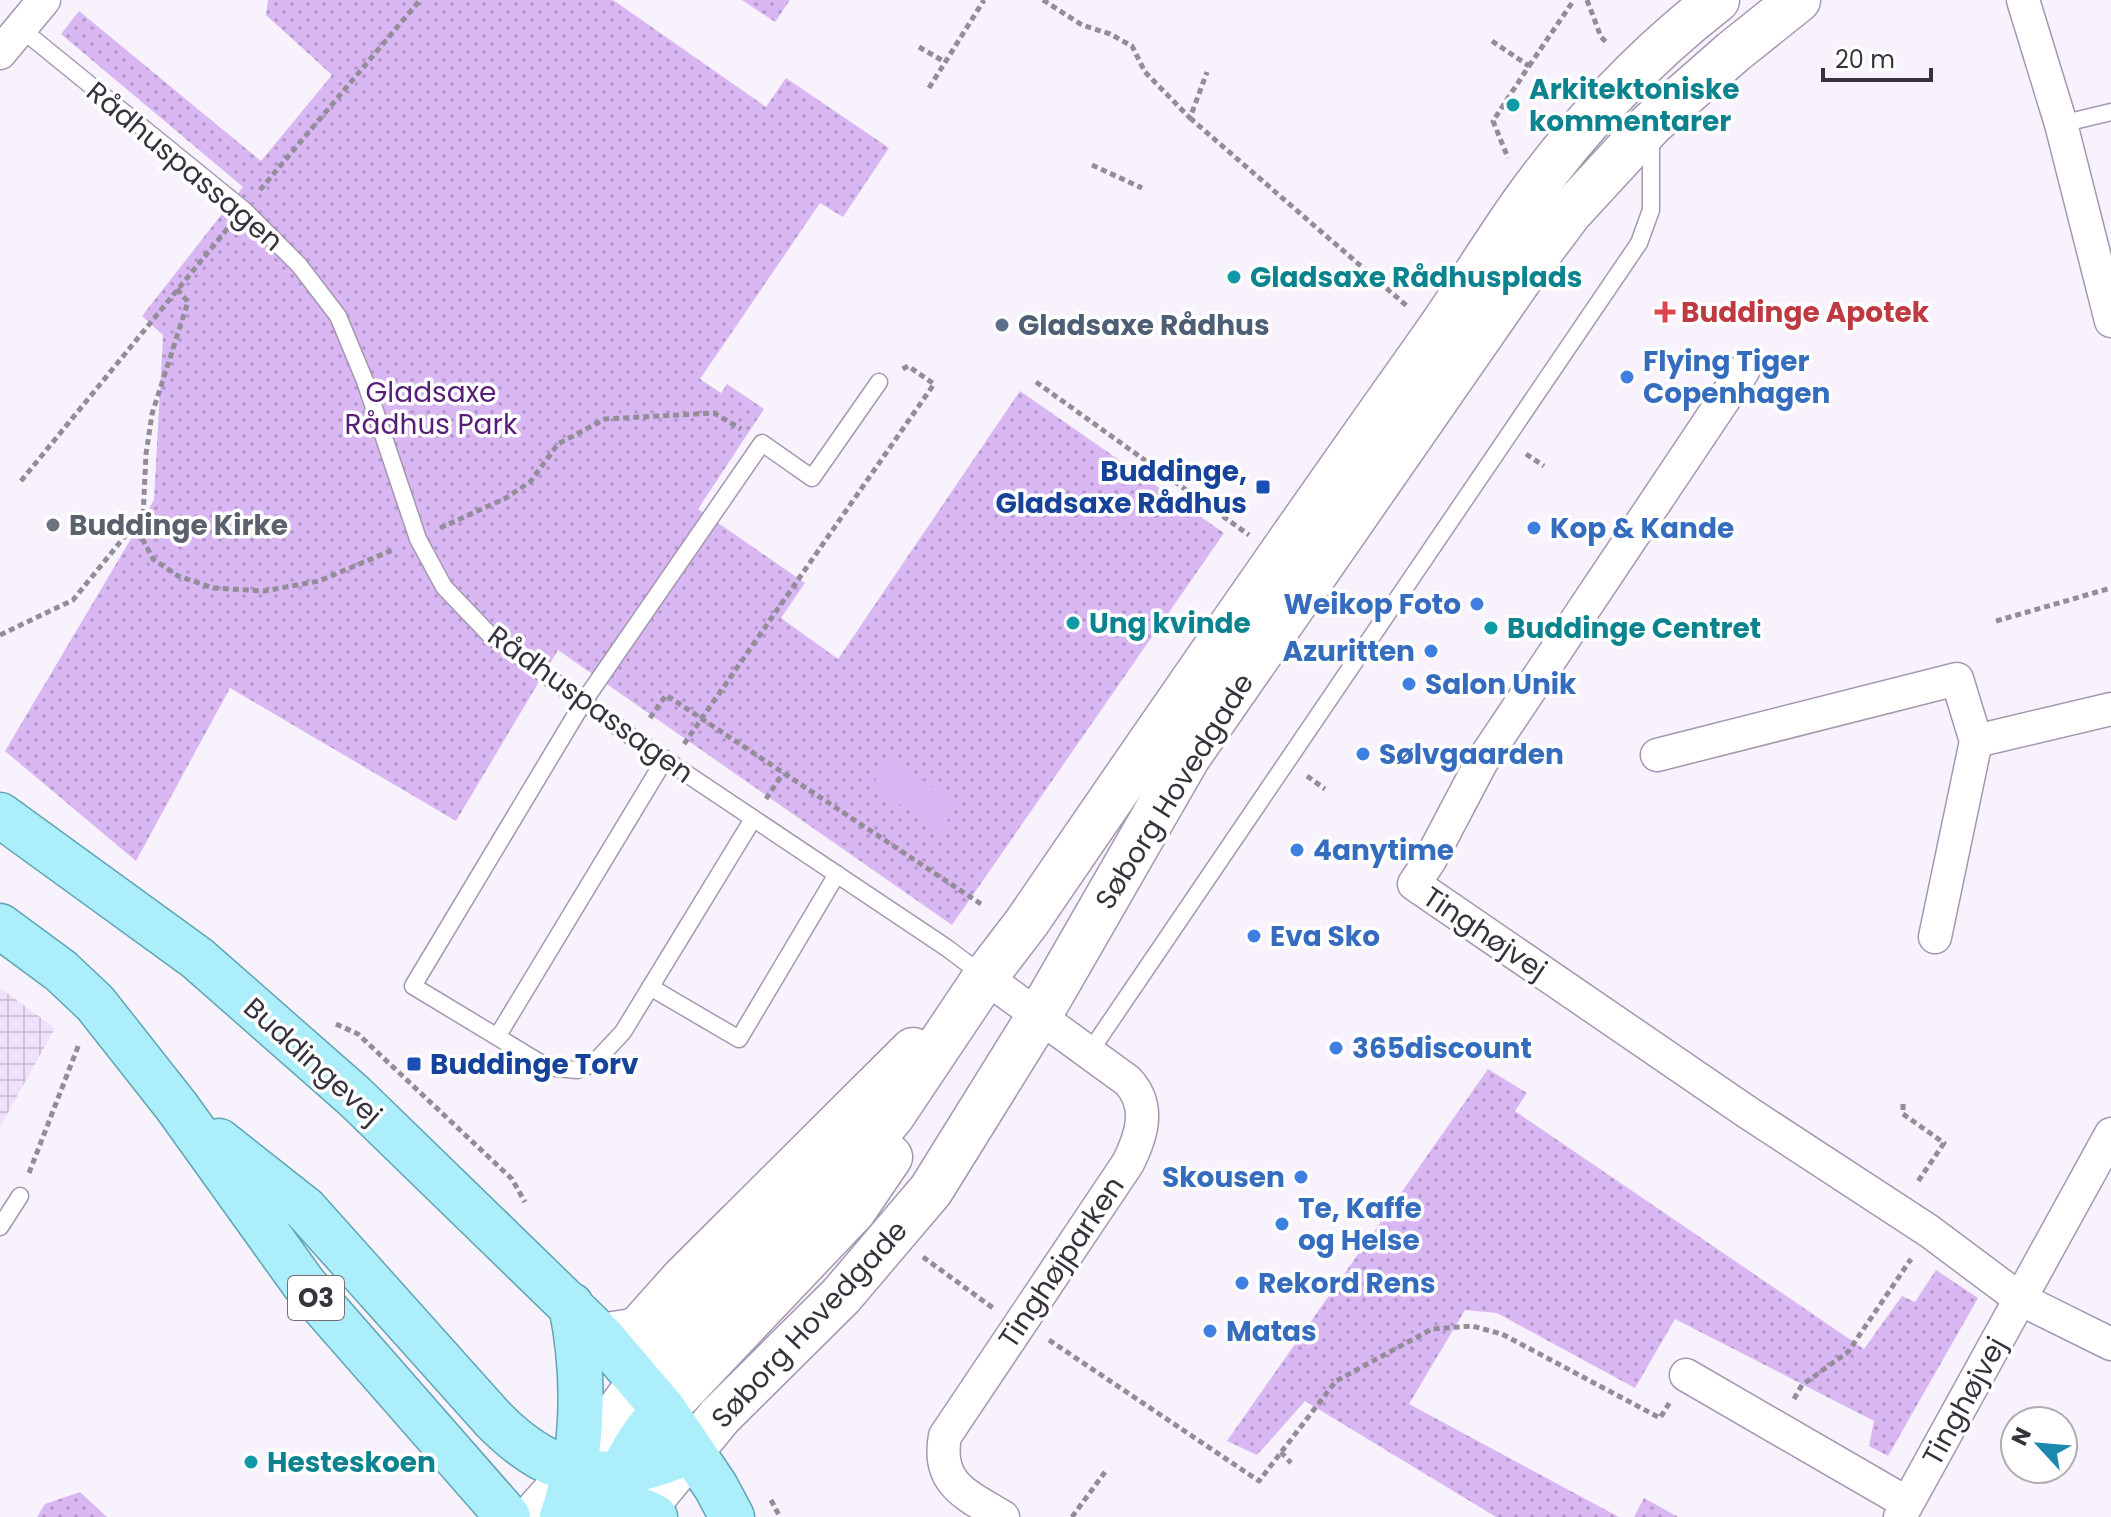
<svg xmlns="http://www.w3.org/2000/svg" width="2111" height="1517" viewBox="0 0 2111 1517" font-family="Poppins,sans-serif">
<style>
.industrial{fill:url(#industrial-grid)}
.green{fill:url(#green-dots)}
.pitch{fill:#d9b7f3}
.lines{fill:none;stroke-linecap:round;stroke-linejoin:round}
.lane-casing{stroke:#a597b1;stroke-width:19}
.street-casing{stroke:#a597b1;stroke-width:35}
.secondary-casing{stroke:#a597b1;stroke-width:47}
.primary-casing{stroke:#60a5b5;stroke-width:47}
.path{stroke:#938d98;stroke-width:5;stroke-dasharray:6 4;stroke-linecap:butt}
.lane{stroke:#fff;stroke-width:16}
.street{stroke:#fff;stroke-width:32}
.secondary{stroke:#fff;stroke-width:44}
.primary{stroke:#aceefa;stroke-width:44}
.culture-dot{fill:#0f9aa8;stroke:#fff;stroke-width:3}
.health-dot{fill:#e0444e;stroke:#fff;stroke-width:3}
.service-dot{fill:#5c6f8a;stroke:#fff;stroke-width:3}
.shop-dot{fill:#3f7fe0;stroke:#fff;stroke-width:3}
.transit-dot{fill:#1a4fb4;stroke:#fff;stroke-width:3}
.worship-dot{fill:#6b7280;stroke:#fff;stroke-width:3}
.labels{text-anchor:middle;stroke-width:7;stroke-linejoin:round;paint-order:stroke}
.shield{fill:#fff;stroke:#747076;stroke-width:2}
.shield-label{font-size:26px;font-weight:bold;fill:#38323c}
.culture-label{font-size:28px;font-weight:bold;fill:#0d838f;stroke:#fff;text-anchor:start}
.street-label{font-size:28px;fill:#38323c;stroke:#fff}
.health-label{font-size:28px;font-weight:bold;fill:#be3a42;stroke:#fff;text-anchor:start}
.service-label{font-size:28px;font-weight:bold;fill:#4e5e75;stroke:#fff;text-anchor:start}
.shop-label{font-size:28px;font-weight:bold;fill:#366cbe;stroke:#fff;text-anchor:start}
.park-label{font-size:28px;fill:#561e76;stroke:#fff}
.transit-label{font-size:28px;font-weight:bold;fill:#164399;stroke:#fff;text-anchor:end}
.worship-label{font-size:28px;font-weight:bold;fill:#5b616d;stroke:#fff;text-anchor:start}
</style>
<defs>
<pattern id="industrial-grid" width="8" height="8" patternUnits="userSpaceOnUse" patternTransform="scale(2)"><rect width="8" height="8" fill="#efe0fc"/><path d="M0 4h8M4 0v8" fill="none" stroke="#cec1d9"/></pattern>
<pattern id="green-dots" width="8" height="8" patternUnits="userSpaceOnUse" patternTransform="scale(2)"><rect width="8" height="8" fill="#d9b7f3"/><path d="M2 2h.1M6 6h.1" fill="none" stroke="#b195c6" stroke-width="1.8" stroke-linecap="round"/></pattern>
</defs>
<rect width="100%" height="100%" fill="#f8f2fd"/>
<path class="industrial" d="M0,988L55,1028L0,1127Z"/>
<path class="green" d="M268,0H613L766,107L786,78L889,148L843,217L820,203L700,379L721,393L727,384L764,409L698,509L805,583L781,618L838,659L1020,391L1224,533L952,925L558,650L456,821L230,688L136,861L5,751L154,500L163,335L142,316L243,187L61,34L79,11L261,161L332,75L266,15Z
M742,0H790L775,22Z
M1488,1069L1527,1093L1515,1111L1864,1349L1902,1296L1915,1302L1936,1270L1978,1298L1888,1456L1869,1446L1874,1421L1675,1319L1635,1388L1497,1313L1465,1310L1409,1404L1619,1517H1496L1305,1401L1257,1455L1227,1441Z
M80,1492L107,1517H37L45,1504Z
M1644,1498L1678,1517H1634Z"/>
<path class="pitch" d="M890,757L958,805L940,831L872,786Z"/>
<g class="lines">
<g class="lane-casing">
<path id="lane" d="M20,28L244,210L299,265L338,316L365,381L418,539L444,587L490,635L636,740L947,948L984,976
M2061,124L2111,112
M753,819L623,1032L594,1063L577,1070L547,1067L413,986L584,701L762,443L812,478L879,382
M650,987L739,1039L837,874
M497,1037L665,759
M1089,1053L1639,243L1651,210V137
M0,1227L20,1196"/>
</g>
<g class="street-casing">
<path id="street" d="M2023,0L2061,124L2111,321
M0,53L44,0
M1743,371L1481,763L1430,860L1414,884L1747,1112L1929,1231L2020,1299L2111,1344
M1657,755L1957,679L1976,741
M1935,937L1976,741L2111,709
M985,977L1128,1081C1151,1106 1142,1135 1128,1163L945,1436C936,1484 967,1495 1003,1517
M1686,1375L1907,1503
M1900,1517L2111,1134"/>
</g>
<g class="secondary-casing">
<path id="secondary" d="M601,1336L633,1331L641,1326L683,1279L913,1050
M664,1410L854,1210L890,1157
M533,1517L574,1471L640,1382L836,1183L892,1116L985,977L1027,922C1162,724 1299,527 1438,331C1468,288 1495,243 1525,201C1579,126 1645,56 1717,0
M637,1517L720,1416L841,1296L931,1190L1039,1016L1188,757L1519,280L1570,212L1651,124L1733,52L1798,0"/>
</g>
<g class="primary-casing">
<path id="primary" d="M0,815L197,958L354,1096L601,1336L664,1410L716,1487L732,1517
M0,926L61,971L95,1003L177,1107L304,1284L508,1517
M219,1141L305,1209L494,1420C558,1485 610,1485 691,1451
M584,1508C608,1505 634,1504 655,1517
M562,1517C585,1451 585,1373 571,1305
M609,1517C617,1474 634,1442 664,1410"/>
</g>
<path class="path" d="M1043,0L1082,25L1110,34L1132,46L1145,72L1190,118L1207,72
M1587,0L1601,37L1608,44
M1492,41L1529,66L1493,121L1508,158
M919,47L945,62
M1529,66L1574,0
M929,88L984,0
M1190,118L1407,306
M1092,165L1142,188
M260,190L420,0
M177,289L188,302L152,414L146,454L142,538L153,559L178,576L213,588L264,591L319,581L395,549
M1036,382L1249,535
M1526,454L1544,466
M21,481L228,228
M440,528L506,498L530,482L558,444L605,419L714,413L741,429
M1996,621L2111,588
M0,635L73,600L143,514
M650,718L666,695L981,904
M684,744L934,384L908,366L901,370
M1307,776L1325,789
M766,799L783,773
M336,1024L358,1034L512,1179L525,1202
M1903,1104V1114L1944,1143L1917,1183
M29,1173L79,1044
M923,1257L993,1308
M1049,1340L1259,1481L1336,1381L1432,1329L1472,1326L1502,1334L1660,1418L1670,1402
M1794,1399L1802,1385L1848,1352L1911,1259
M1281,1452L1291,1463
M771,1500L780,1517
M1072,1517L1105,1472"/>
<use href="#lane" class="lane"/>
<use href="#street" class="street"/>
<use href="#secondary" class="secondary"/>
<use href="#primary" class="primary"/>
</g>
<g class="culture-dot">
<circle cx="1513" cy="105" r="8"/>
<circle cx="1234" cy="277" r="8"/>
<circle cx="1073" cy="623" r="8"/>
<circle cx="1491" cy="628" r="8"/>
<circle cx="251" cy="1462" r="8"/>
</g>
<path class="health-dot" d="M1661 300h8v8h8v8h-8v8h-8v-8h-8v-8h8z"/>
<circle class="service-dot" cx="1002" cy="325" r="8"/>
<g class="shop-dot">
<circle cx="1627" cy="377" r="8"/>
<circle cx="1534" cy="528" r="8"/>
<circle cx="1477" cy="604" r="8"/>
<circle cx="1431" cy="651" r="8"/>
<circle cx="1409" cy="684" r="8"/>
<circle cx="1363" cy="754" r="8"/>
<circle cx="1297" cy="850" r="8"/>
<circle cx="1254" cy="936" r="8"/>
<circle cx="1336" cy="1048" r="8"/>
<circle cx="1301" cy="1177" r="8"/>
<circle cx="1282" cy="1224" r="8"/>
<circle cx="1242" cy="1283" r="8"/>
<circle cx="1210" cy="1331" r="8"/>
</g>
<g class="transit-dot">
<rect x="1255" y="479" width="16" height="16" rx="4"/>
<rect x="406" y="1056" width="16" height="16" rx="4"/>
</g>
<circle class="worship-dot" cx="53" cy="525" r="8"/>
<g class="labels">
<rect class="shield" x="288" y="1276" width="56" height="44" rx="6"/>
<g class="shield-label">
<text x="316" y="1307">O3</text>
</g>
<g class="culture-label">
<text x="1529" y="99">Arkitektoniske<tspan x="1529" dy="32">kommentarer</tspan></text>
<text x="1250" y="287">Gladsaxe Rådhusplads</text>
<text x="1089" y="633">Ung kvinde</text>
<text x="1507" y="638">Buddinge Centret</text>
<text x="267" y="1472">Hesteskoen</text>
</g>
<g class="street-label">
<text transform="translate(185 166) rotate(40)" y="10">Rådhuspassagen</text>
<text transform="translate(591 704) rotate(36)" y="10">Rådhuspassagen</text>
<text transform="translate(1174 791) rotate(-58)" y="10">Søborg Hovedgade</text>
<text transform="translate(1485 933) rotate(34)" y="10">Tinghøjvej</text>
<text transform="translate(313 1061) rotate(42)" y="10">Buddingevej</text>
<text transform="translate(1061 1262) rotate(-56)" y="10">Tinghøjparken</text>
<text transform="translate(809 1324) rotate(-47)" y="10">Søborg Hovedgade</text>
<text transform="translate(1964 1401) rotate(-61)" y="10">Tinghøjvej</text>
</g>
<g class="health-label">
<text x="1681" y="322">Buddinge Apotek</text>
</g>
<g class="service-label">
<text x="1018" y="335">Gladsaxe Rådhus</text>
</g>
<g class="shop-label">
<text x="1643" y="371">Flying Tiger<tspan x="1643" dy="32">Copenhagen</tspan></text>
<text x="1550" y="538">Kop &amp; Kande</text>
<text x="1461" y="614" text-anchor="end">Weikop Foto</text>
<text x="1415" y="661" text-anchor="end">Azuritten</text>
<text x="1425" y="694">Salon Unik</text>
<text x="1379" y="764">Sølvgaarden</text>
<text x="1313" y="860">4anytime</text>
<text x="1270" y="946">Eva Sko</text>
<text x="1352" y="1058">365discount</text>
<text x="1285" y="1187" text-anchor="end">Skousen</text>
<text x="1298" y="1218">Te, Kaffe<tspan x="1298" dy="32">og Helse</tspan></text>
<text x="1258" y="1293">Rekord Rens</text>
<text x="1226" y="1341">Matas</text>
</g>
<g class="park-label">
<text x="431" y="402">Gladsaxe<tspan x="431" dy="32">Rådhus Park</tspan></text>
</g>
<g class="transit-label">
<text x="1247" y="481">Buddinge,<tspan x="1247" dy="32">Gladsaxe Rådhus</tspan></text>
<text x="430" y="1074" text-anchor="start">Buddinge Torv</text>
</g>
<g class="worship-label">
<text x="69" y="535">Buddinge Kirke</text>
</g>
</g>
<g transform="translate(2039 1445) rotate(296)"><circle r="38" fill="#ffffff" stroke="#afadb1" stroke-width="2"/>
<path d="M0-6L14 30L0 20L-14 30Z" fill="#1b89af"/>
<text y="-12" font-size="22" font-weight="bold" text-anchor="middle" fill="#38323c">N</text>
</g>
<path d="M1823 68v12h108v-12" fill="none" stroke="#38323c" stroke-width="4"/>
<text x="1835" y="68" font-size="24" fill="#38323c" stroke="#ffffff" stroke-width="6" paint-order="stroke">20 m</text>
</svg>
